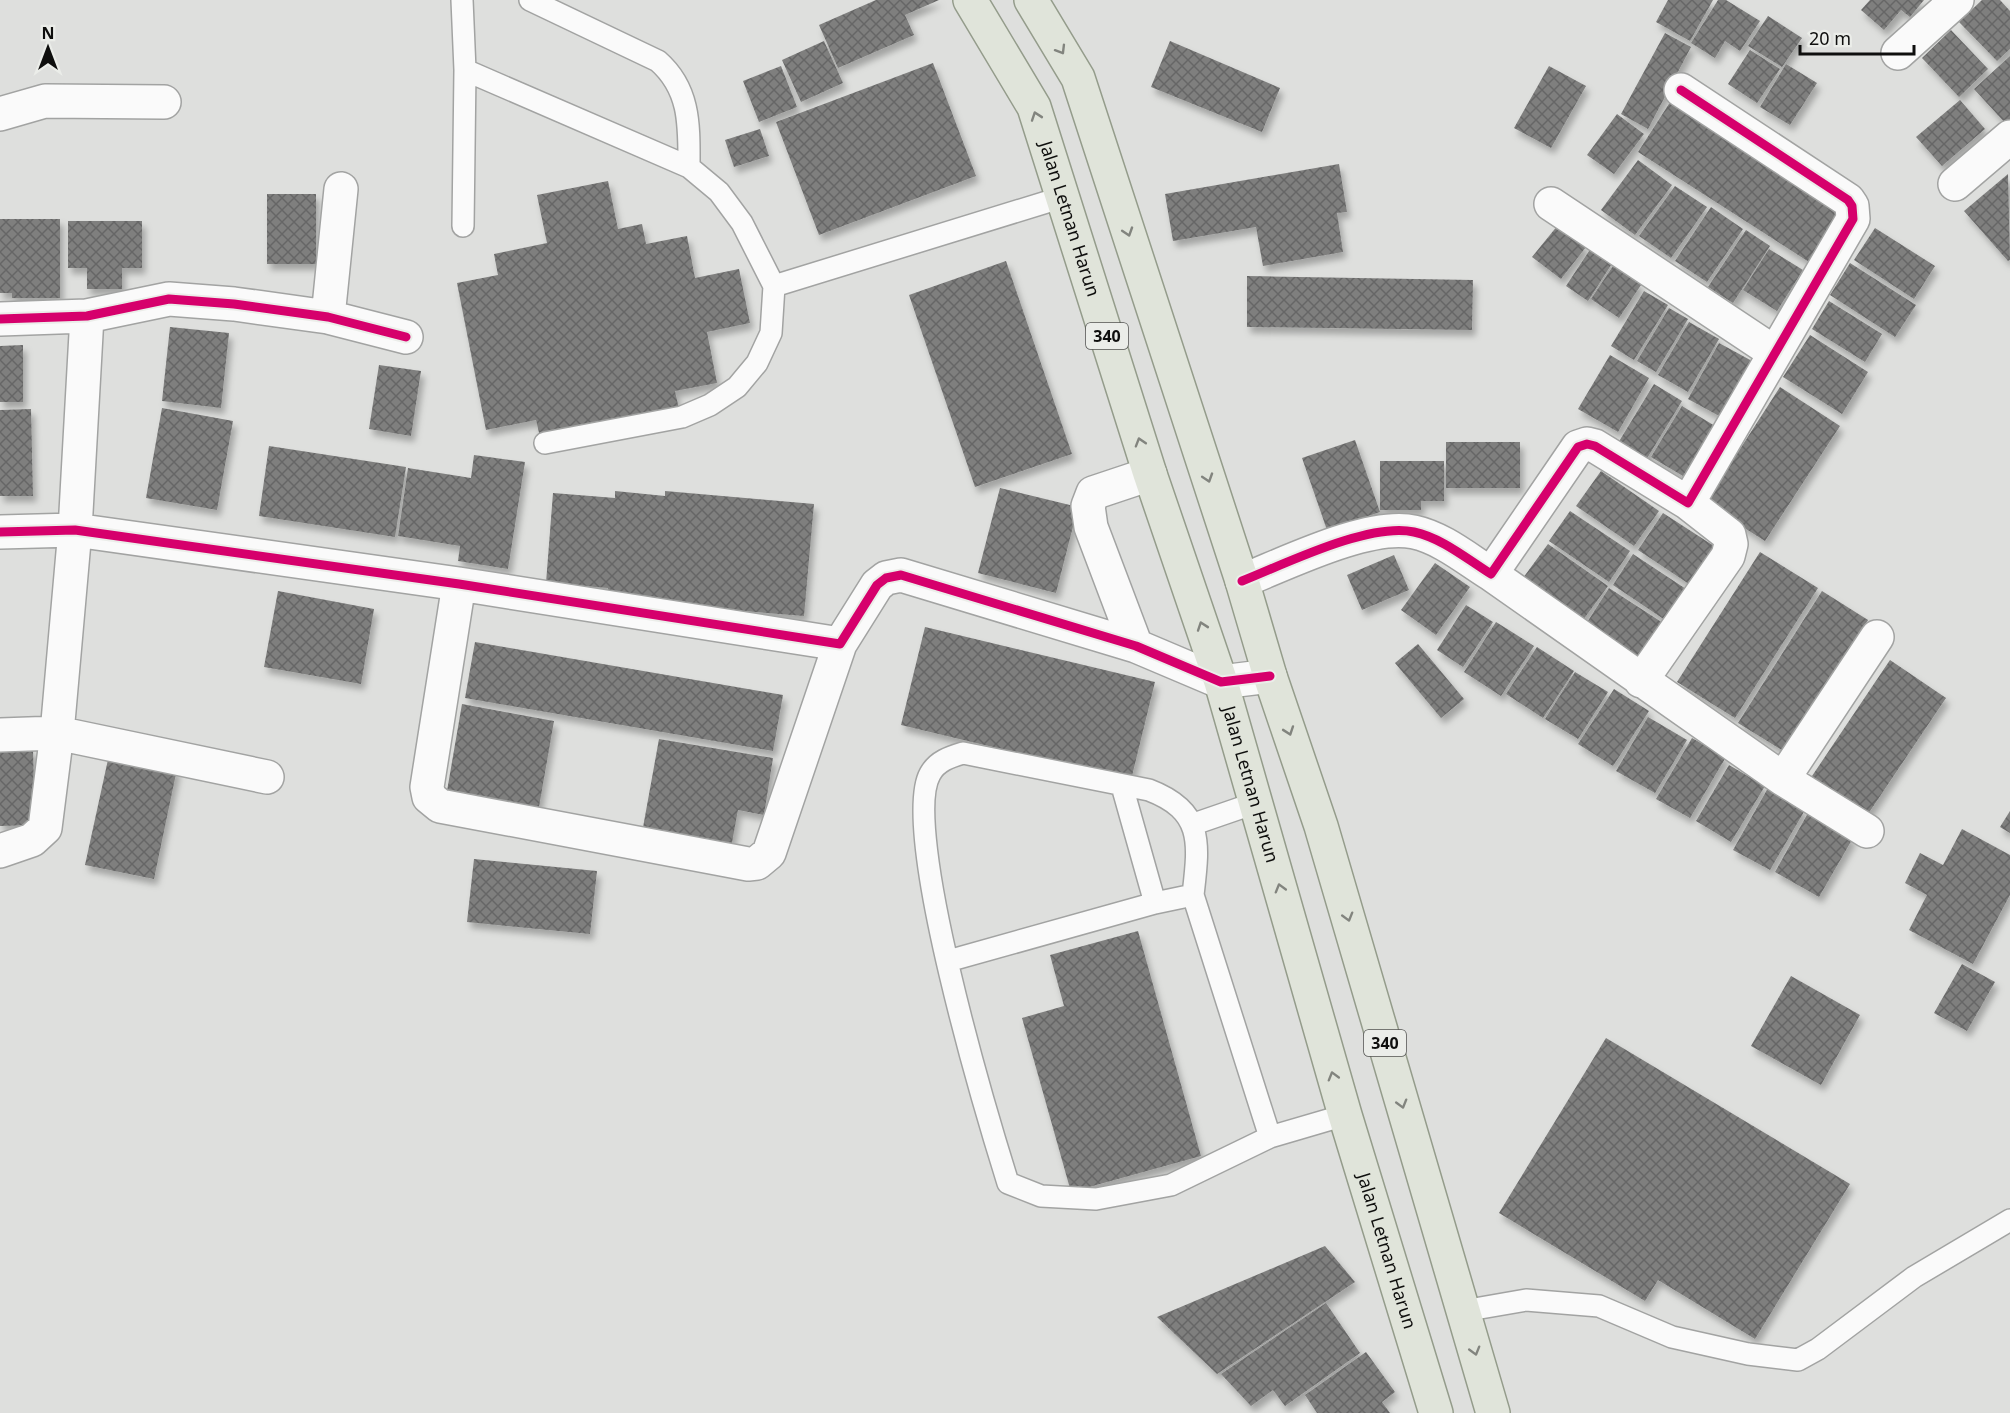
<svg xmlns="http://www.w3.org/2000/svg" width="2010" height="1413" viewBox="0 0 2010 1413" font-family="'Noto Sans',sans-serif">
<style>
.building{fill:url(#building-cross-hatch);filter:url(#shadow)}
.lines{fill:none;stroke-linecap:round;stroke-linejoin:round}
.service-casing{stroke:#a2a3a2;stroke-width:24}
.minor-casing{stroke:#a2a3a2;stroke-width:36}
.primary-casing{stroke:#949c8b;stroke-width:36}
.service{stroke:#fafafa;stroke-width:21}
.minor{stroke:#fafafa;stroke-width:33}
.primary{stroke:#e0e4da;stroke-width:33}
.cycleway-casing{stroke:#ebede9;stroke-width:13}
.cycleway{stroke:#d6006c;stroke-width:9}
.oneway{stroke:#82847e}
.labels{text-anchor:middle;stroke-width:6;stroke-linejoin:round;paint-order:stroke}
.shield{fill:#ebede9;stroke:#515250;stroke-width:1.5}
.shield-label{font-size:16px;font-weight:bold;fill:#0f0f0e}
.street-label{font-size:18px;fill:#0f0f0e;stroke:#ebede9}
</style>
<defs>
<pattern id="building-cross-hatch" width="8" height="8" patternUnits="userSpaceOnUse" patternTransform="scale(1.5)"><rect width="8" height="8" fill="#7f7f7e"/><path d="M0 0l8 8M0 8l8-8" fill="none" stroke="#666"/></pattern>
<filter id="shadow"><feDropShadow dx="3.5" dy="6" stdDeviation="3" flood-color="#0004"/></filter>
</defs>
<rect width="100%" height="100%" fill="#dedfdd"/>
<path class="building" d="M876,0H939L905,15L914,35L838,68L819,25Z
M1668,0H1713L1690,41L1656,22Z
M1718,0H1726L1760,21L1740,51L1725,41L1715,58L1691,43Z
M1870,0H1924L1910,17L1901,10L1884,30L1861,10Z
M1982,0H2000L2010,11V49L1997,61L1959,22Z
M1768,16L1802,38L1782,67L1748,46Z
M1951,30L1988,69L1959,97L1922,58Z
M1665,33L1691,47L1648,129L1621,114Z
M824,41L843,83L801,102L782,60Z
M1170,41L1280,88L1262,132L1151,87Z
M1750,50L1780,69L1757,103L1728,84Z
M2010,56V122L2007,125L1974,89Z
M933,63L976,176L819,235L776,122Z
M1786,64L1817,83L1790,125L1760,107Z
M781,66L797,107L759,122L743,81Z
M1549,66L1586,86L1551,148L1514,128Z
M1674,96L1846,205L1809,262L1638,152Z
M1960,100L1985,129L1942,166L1916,137Z
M1617,114L1644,134L1614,174L1587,155Z
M760,129L769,156L734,167L725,140Z
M1638,160L1672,185L1635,235L1601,210Z
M1339,164L1347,212L1337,213L1343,252L1263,266L1256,227L1173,241L1165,194Z
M2008,174L2010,260L2008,261L1964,211Z
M608,181L618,229L642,224L646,244L687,236L695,278L739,269L750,323L707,332L717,383L675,391L679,409L540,437L536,420L486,430L457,283L498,275L494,254L547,243L537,195Z
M1675,186L1707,207L1671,258L1639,236Z
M267,194H316V264H267Z
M1711,207L1743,229L1707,282L1675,261Z
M0,219H60V298H12V293H0Z
M68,221H142V268H122V289H87V268H68Z
M1558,225L1586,247L1561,279L1532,257Z
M1875,228L1935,266L1914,299L1854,260Z
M1746,230L1770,246L1733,303L1708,287Z
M1591,248L1613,262L1588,301L1566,286Z
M1769,249L1803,270L1777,311L1743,290Z
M1006,261L1072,454L975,487L909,295Z
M1850,263L1916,305L1895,337L1830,295Z
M1613,266L1641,285L1619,318L1591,299Z
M1247,276L1473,280L1472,330L1247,327Z
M1644,291L1668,305L1634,360L1611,346Z
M1829,301L1882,334L1865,362L1812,329Z
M1669,308L1688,319L1656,372L1637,361Z
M1689,322L1719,339L1688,392L1658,375Z
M170,327L229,333L221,408L162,401Z
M1810,335L1868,372L1842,414L1783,377Z
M1719,343L1752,361L1721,417L1688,399Z
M23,345V402H0V346Z
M1610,355L1649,378L1618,432L1578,409Z
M379,365L421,371L411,436L369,429Z
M1654,384L1682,401L1646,460L1618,443Z
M1780,387L1840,426L1765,541L1705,503Z
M1682,406L1715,426L1683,476L1651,457Z
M162,408L233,421L217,510L146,498Z
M31,409L33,496H0V410Z
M1355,440L1380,512L1327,530L1302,458Z
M1446,442H1520V488H1446Z
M269,446L406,467L395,537L259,516Z
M474,455L525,462L508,569L458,561L460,546L398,536L408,468L471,478Z
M1380,461H1444V501H1421V510H1380Z
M1601,471L1659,511L1634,546L1576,506Z
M1000,488L1078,507L1056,593L978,573Z
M615,491L665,496V491L814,504L804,616L607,600L608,588L546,583L553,493L615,498Z
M1570,511L1630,551L1609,582L1549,541Z
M1663,513L1714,546L1689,584L1638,550Z
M1548,544L1608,586L1583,620L1523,578Z
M1760,552L1818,588L1735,718L1677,682Z
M1633,554L1686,589L1665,620L1613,585Z
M1394,555L1409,590L1362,610L1347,575Z
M1435,563L1470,587L1436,635L1401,610Z
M1609,588L1663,623L1639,659L1586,624Z
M278,591L374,609L361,684L264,667Z
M1822,591L1868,620L1785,752L1738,723Z
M1466,605L1493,622L1463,667L1437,650Z
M1496,622L1534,646L1501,696L1464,672Z
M925,627L1155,682L1131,780L901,725Z
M475,642L783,695L773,751L465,698Z
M1418,644L1464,699L1441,718L1395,663Z
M1537,647L1574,671L1543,718L1506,694Z
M1890,660L1946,698L1866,817L1810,779Z
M1575,672L1608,692L1578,739L1545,719Z
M1614,689L1649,711L1613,766L1578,744Z
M462,704L554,721L539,807L447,791Z
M1648,717L1687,740L1655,793L1616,771Z
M1692,738L1726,757L1690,818L1656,799Z
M659,739L773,758L764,815L738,810L731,848L642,833Z
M33,749L35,825L0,826V750Z
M109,755L177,769L154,879L85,865Z
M1729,765L1765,786L1731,842L1696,821Z
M1768,788L1805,810L1770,870L1733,850Z
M2010,811V833L2000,827Z
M1808,813L1853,838L1819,897L1775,872Z
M1962,829L2010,855V895L1973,964L1909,930L1927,895L1905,883L1920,853L1943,865Z
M474,859L597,871L590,934L467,922Z
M1138,931L1201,1156L1071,1192L1022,1018L1064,1006L1050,955Z
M1962,964L1995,982L1967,1031L1934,1013Z
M1791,976L1860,1015L1821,1085L1751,1046Z
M1606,1038L1850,1184L1755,1339L1658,1280L1645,1301L1499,1213Z
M1325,1246L1355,1282L1217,1374L1157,1317Z
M1326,1303L1360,1353L1285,1406L1273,1390L1251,1406L1221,1374Z
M1366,1352L1395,1392L1382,1402L1390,1413H1317L1305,1395Z"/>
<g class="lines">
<g class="service-casing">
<path id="service" d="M462,0L465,70L463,226
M530,0L658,61C691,90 689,127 689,167
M465,70L689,167L719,192L742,223L774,286L771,333L757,363L737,387L710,405L682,417L545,443
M774,286L1063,197
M1122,786L1155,903
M1194,824L1255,803
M948,961L1155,903L1193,895
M1270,1137L1171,1185L1096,1199L1041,1196L1008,1183C987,1116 900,827 930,774C937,761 950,757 963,753L1149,790C1204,811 1199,843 1193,895L1270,1137L1345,1115
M1463,1311L1526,1300L1599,1306L1672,1337L1748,1354L1798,1360L1818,1349L1914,1277L2010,1220"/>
</g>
<g class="minor-casing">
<path id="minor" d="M1898,53L1957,0
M0,114L45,101L164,102
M1955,184L2010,137
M1551,204L1775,353
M328,317L341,189
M0,319L87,316L169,299L234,304L328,317L406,337
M0,532L75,530L459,584L840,644L877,585L886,578L901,575L1136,646L1221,682L1270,676
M1491,574L1783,779L1867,831
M1242,581C1285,564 1369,522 1414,532C1442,538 1467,559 1491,574L1578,447L1587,444L1595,446L1688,503L1853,219L1852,206L1848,200L1681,90
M459,584L427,787L429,797L440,806L748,864L757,863L769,853L840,644
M1136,646L1091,527L1088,506L1093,493L1150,474
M1641,681L1728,556L1731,544L1729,535L1688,503
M0,735L57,733L267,777
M1783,779L1877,637
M0,851L32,840L45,828L57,733L75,530L87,316"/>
</g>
<g class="primary-casing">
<g id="primary">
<path id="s1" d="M970,0L1034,107L1150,474L1221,682L1345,1115L1436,1413"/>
<path d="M1031,0L1078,78L1242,581L1270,676L1321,826L1493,1413"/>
</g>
</g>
<use href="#service" class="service"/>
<use href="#minor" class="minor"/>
<use href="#primary" class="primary"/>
<g class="cycleway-casing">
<path id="cycleway" d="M0,319L87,316L169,299L234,304L328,317L406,337
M0,532L75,530L459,584L840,644L877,585L886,578L901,575L1136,646L1221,682L1270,676
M1242,581C1285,564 1369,522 1414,532C1442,538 1467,559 1491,574L1578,447L1587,444L1595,446L1688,503L1853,219L1852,206L1848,200L1681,90"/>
</g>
<use href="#cycleway" class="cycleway"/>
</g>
<defs><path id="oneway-chevron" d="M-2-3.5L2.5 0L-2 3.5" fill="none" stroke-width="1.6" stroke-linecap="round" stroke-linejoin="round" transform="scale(1.5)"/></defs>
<g class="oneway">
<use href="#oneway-chevron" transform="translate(1061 50) rotate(59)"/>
<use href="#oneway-chevron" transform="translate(1036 116) rotate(-109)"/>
<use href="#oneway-chevron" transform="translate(1128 232) rotate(72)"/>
<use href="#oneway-chevron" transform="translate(1140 442) rotate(-107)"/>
<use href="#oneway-chevron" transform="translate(1208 478) rotate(72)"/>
<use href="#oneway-chevron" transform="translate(1202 626) rotate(-109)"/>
<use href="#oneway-chevron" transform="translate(1289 731) rotate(71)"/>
<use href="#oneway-chevron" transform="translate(1280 888) rotate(-106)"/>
<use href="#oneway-chevron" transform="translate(1348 917) rotate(74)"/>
<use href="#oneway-chevron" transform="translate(1333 1076) rotate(-106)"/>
<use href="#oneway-chevron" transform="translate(1402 1104) rotate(74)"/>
<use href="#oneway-chevron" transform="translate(1475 1351) rotate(74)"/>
</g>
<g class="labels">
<g class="shield">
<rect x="1086" y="323" width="42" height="26" rx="4.5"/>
<rect x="1364" y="1030" width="42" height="26" rx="4.5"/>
</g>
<g class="shield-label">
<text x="1107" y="342">340</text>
<text x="1385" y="1049">340</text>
</g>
<g class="street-label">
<text dy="6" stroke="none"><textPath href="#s1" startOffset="242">Jalan Letnan Harun</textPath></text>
<text dy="6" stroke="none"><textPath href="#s1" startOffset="836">Jalan Letnan Harun</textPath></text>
<text dy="6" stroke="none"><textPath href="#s1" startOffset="1322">Jalan Letnan Harun</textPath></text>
</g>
</g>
<g transform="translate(48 48)" stroke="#ebede9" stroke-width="4.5" paint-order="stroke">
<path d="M0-4.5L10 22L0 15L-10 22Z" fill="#0f0f0e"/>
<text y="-9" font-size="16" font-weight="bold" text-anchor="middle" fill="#0f0f0e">N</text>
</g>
<path d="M1800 45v9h114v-9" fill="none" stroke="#0f0f0e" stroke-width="3"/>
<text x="1809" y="45" font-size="18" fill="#0f0f0e" stroke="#ebede9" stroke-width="4.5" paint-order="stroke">20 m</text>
</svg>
